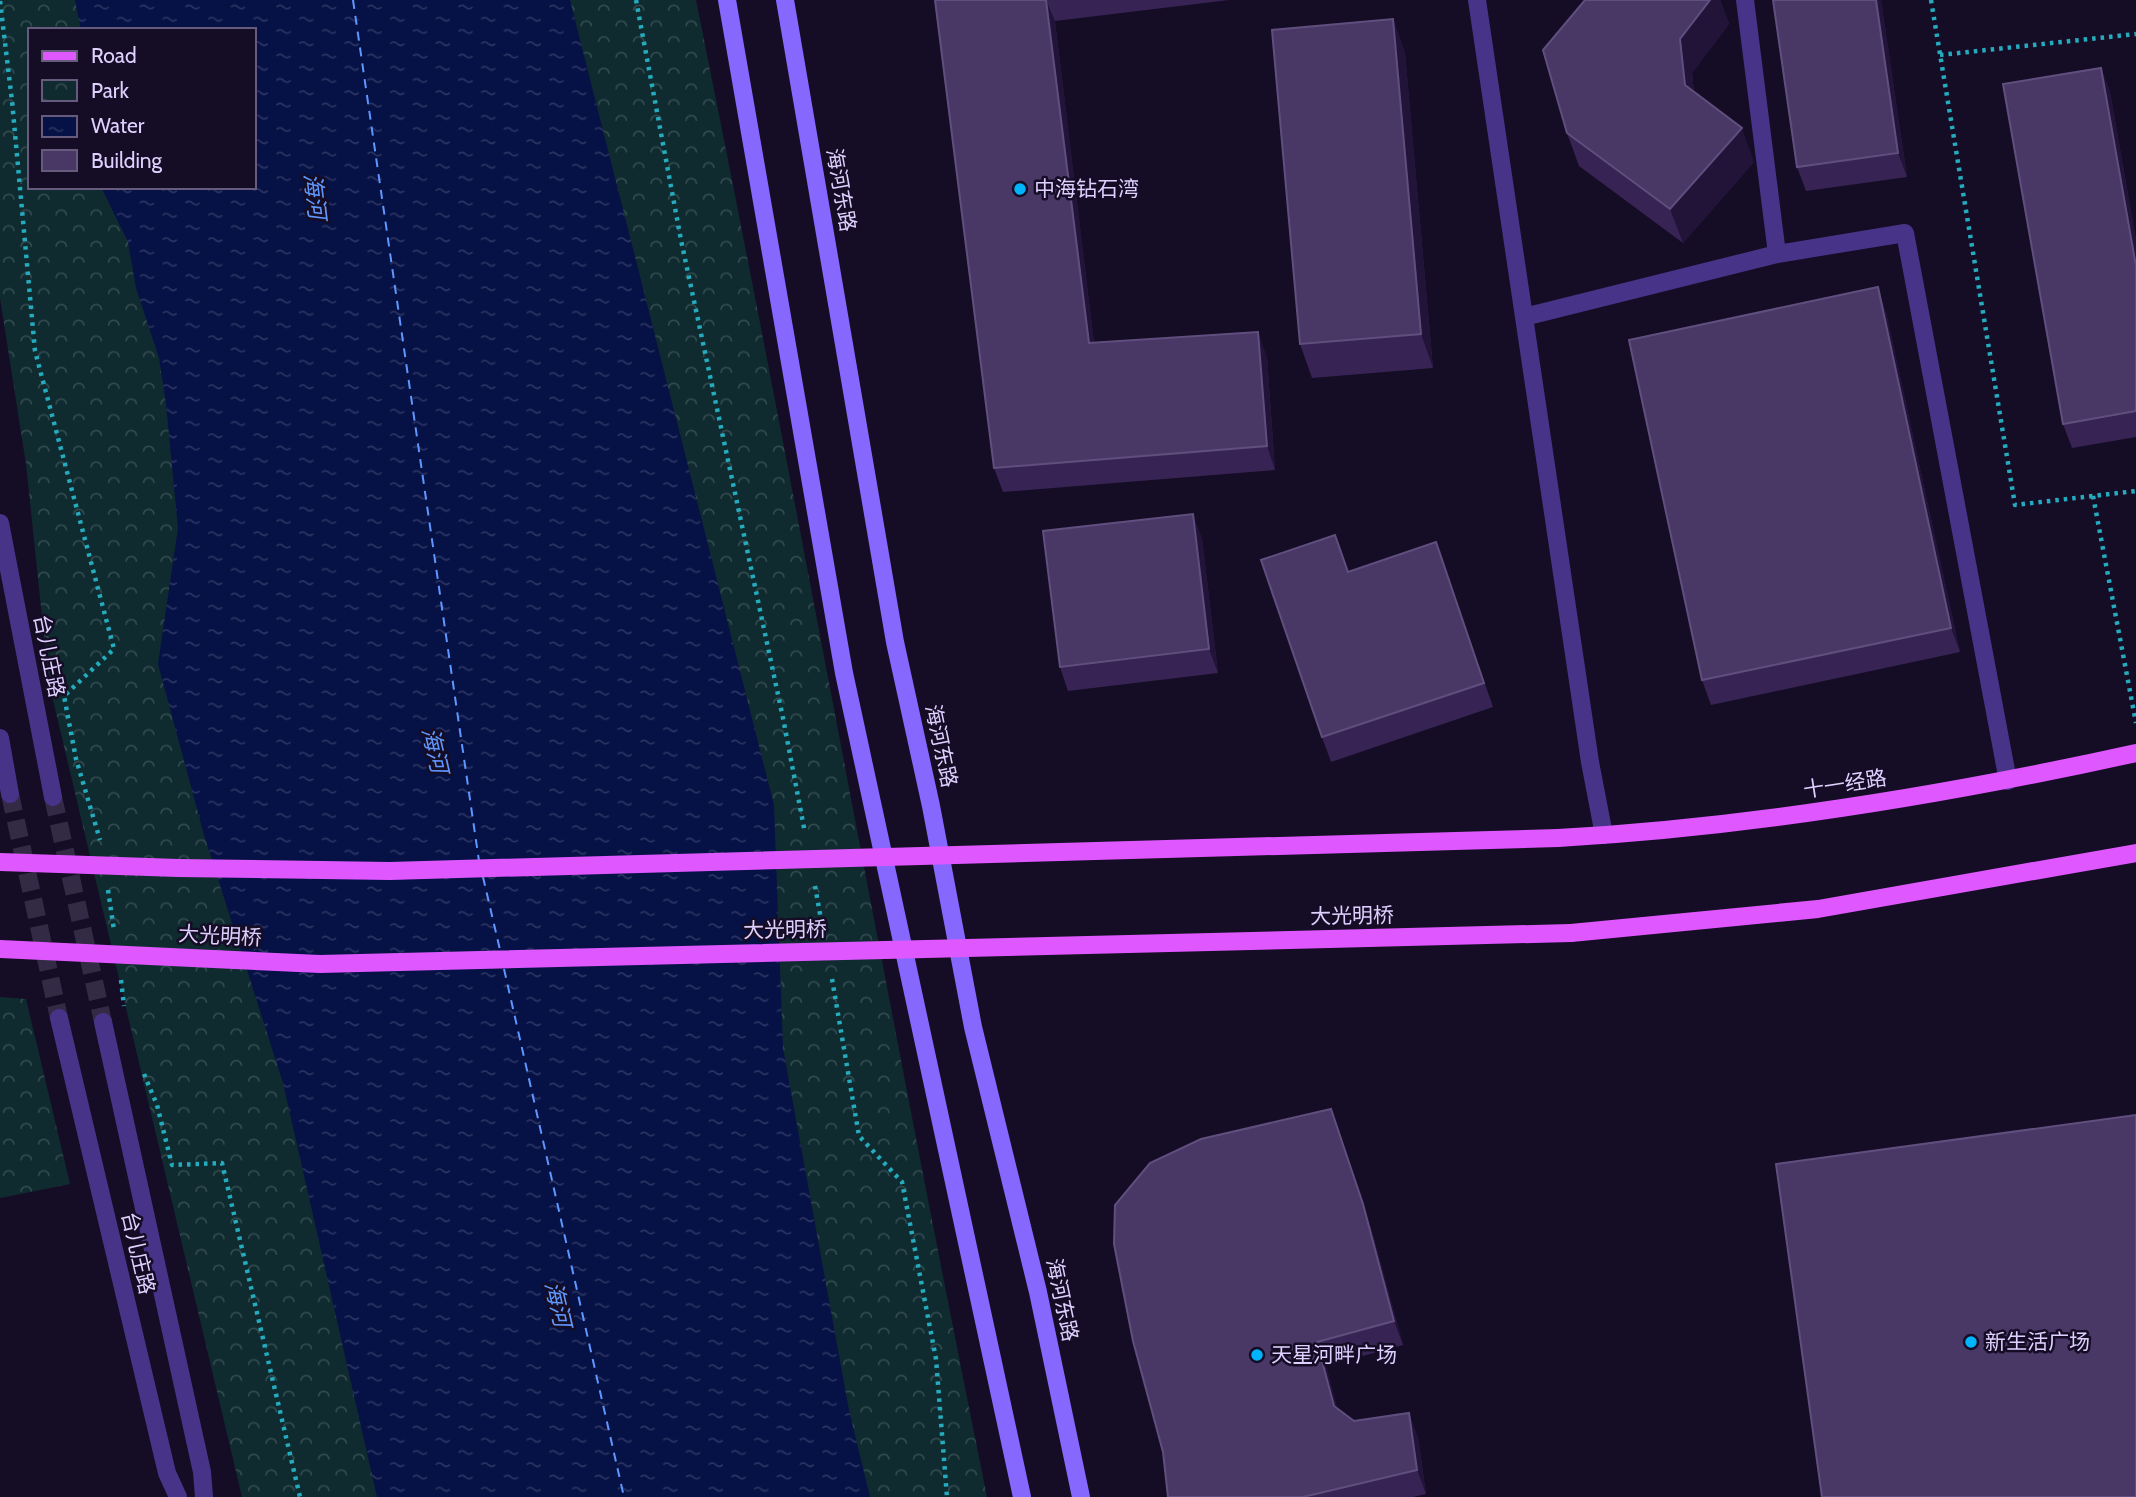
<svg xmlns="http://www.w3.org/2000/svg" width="2136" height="1497" viewBox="0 0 2136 1497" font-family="Cabin,'Noto Sans SC',sans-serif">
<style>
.park{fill:url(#park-crowns);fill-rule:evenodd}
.water{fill:url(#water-ripples)}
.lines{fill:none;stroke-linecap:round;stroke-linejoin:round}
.ferry{stroke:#5f97ff;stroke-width:2;stroke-dasharray:9 7;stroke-linecap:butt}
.tertiary-tunnel{stroke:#332a46;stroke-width:18;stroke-dasharray:18 9;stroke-linecap:butt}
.path{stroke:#25abbe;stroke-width:4.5;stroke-dasharray:3.5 5;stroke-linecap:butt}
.minor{stroke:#473488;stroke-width:18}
.tertiary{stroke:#473488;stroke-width:18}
.secondary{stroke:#8768ff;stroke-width:18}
.primary{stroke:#df58ff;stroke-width:18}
.primary-bridge{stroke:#df58ff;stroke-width:18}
.wall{fill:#372454}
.shaded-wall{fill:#221339}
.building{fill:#493766;stroke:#604f7e;stroke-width:2}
.poi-dot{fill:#00b4fc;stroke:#150d25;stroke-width:2.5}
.labels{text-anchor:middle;stroke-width:5;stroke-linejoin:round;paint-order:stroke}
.poi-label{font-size:21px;fill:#dfd1ff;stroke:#150d25;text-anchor:start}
.street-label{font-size:21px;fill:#dfd1ff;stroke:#150d25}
.water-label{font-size:23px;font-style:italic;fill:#5f97ff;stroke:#150d25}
</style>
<defs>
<pattern id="park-crowns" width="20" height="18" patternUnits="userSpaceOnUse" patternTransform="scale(1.75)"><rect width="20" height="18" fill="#0f2b2f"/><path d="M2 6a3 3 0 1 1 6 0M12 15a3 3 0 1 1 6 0" fill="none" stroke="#32494e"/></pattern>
<pattern id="water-ripples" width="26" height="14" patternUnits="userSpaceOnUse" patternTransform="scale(1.75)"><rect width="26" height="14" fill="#061145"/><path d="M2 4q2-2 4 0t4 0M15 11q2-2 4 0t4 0" fill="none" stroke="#2a3361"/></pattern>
</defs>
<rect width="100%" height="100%" fill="#150d25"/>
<path class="park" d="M0,0H696C797,498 886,999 987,1497H242L49,683L26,464L0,298ZM30,30H254V187H30Z
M0,997L26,999L70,1184L0,1198Z"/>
<path class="water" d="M75,0H570L774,805L783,1048L849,1410L870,1497H377L283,1083L204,835L158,664L178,528L166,404L159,358L136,288L128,242L101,187H254V30H81Z"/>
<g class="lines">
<path class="ferry" d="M353,0L479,861
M483,877L500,950
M504,969L624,1497"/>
<path class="tertiary-tunnel" d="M10,794L59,1018
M53,797L103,1022"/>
<path class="path" d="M636,0L681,240L783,718L805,833
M1931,0L2015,505L2136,491
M0,1L12,101L35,351L114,649L64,696L76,759L100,840
M1940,55L2136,34
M2093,496L2136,723
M815,886L822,925
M108,890L114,930
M832,979L859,1136L902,1182L936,1359L947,1497
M121,980L124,1006
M144,1074L157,1105L172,1165L222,1163L300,1497"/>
<path class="minor" d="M1477,0L1590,762L1604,835
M1745,0L1777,254
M1524,317L1777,254L1905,233L2008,781"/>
<path class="tertiary" d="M0,523L53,797
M0,738L10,794
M59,1018L167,1473L178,1497
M103,1022L202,1472L204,1497"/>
<path class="secondary" d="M727,0L844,673L1022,1497
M785,0L895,642L931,806L973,1027L1038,1292L1081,1497"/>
<path class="primary" d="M1558,838C1753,827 1946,795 2136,753
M1571,933L1818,909L2136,853"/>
<path class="primary-bridge" d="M0,862L178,868L390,871L1558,838
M0,949L320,964L1571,933"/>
</g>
<path class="wall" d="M935,0H1229L1055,21L1094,343L1267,357L1275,470L1003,492L994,468Z
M1585,0H1720L1729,24L1692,73L1694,92L1754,162L1683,243L1579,166L1567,133Z
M1773,0H1881L1907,177L1806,191L1797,167Z
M1393,19L1405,53L1433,368L1312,378L1300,344Z
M2101,68L2110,92L2136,240V437L2072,448L2063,424Z
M1886,312L1960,652L1711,705L1702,680Z
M1202,538L1218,673L1068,691L1060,667Z
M1436,542L1493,707L1331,762L1322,737Z
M1331,1109L1371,1228L1403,1345L1326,1366L1337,1408L1354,1421L1418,1437L1426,1494L1413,1497H1168L1163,1452Z"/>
<path class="shaded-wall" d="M1046,0L1055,21L1097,367L1089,343Z
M1710,0H1720L1729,24L1692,73L1697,119L1685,85L1680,39Z
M1876,0H1881L1907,177L1898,153Z
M1393,19L1405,53L1433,368L1421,334Z
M2101,68L2110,92L2136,240V266Z
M1742,128L1754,162L1683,243L1670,209Z
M1878,287L1886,312L1960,652L1951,628Z
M1258,332L1267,357L1275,470L1267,446Z
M1193,514L1202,538L1218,673L1209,649Z
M1331,1109L1371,1228L1403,1345L1394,1321Z
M1317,1342L1326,1366L1343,1430L1334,1406Z
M1409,1413L1418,1437L1426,1494L1417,1470Z"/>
<path class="building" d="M935,0H1046L1089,343L1258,332L1267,446L994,468Z
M1585,0H1710L1680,39L1685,85L1742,128L1670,209L1567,133L1543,50Z
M1773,0H1876L1898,153L1797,167Z
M1393,19L1421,334L1300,344L1272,30Z
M2101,68L2136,266V411L2063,424L2003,84Z
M1878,287L1951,628L1702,680L1629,340Z
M1193,514L1209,649L1060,667L1043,531Z
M1335,535L1348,572L1436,542L1484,683L1322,737L1261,560Z
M1331,1109L1363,1204L1394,1321L1317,1342L1334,1406L1354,1421L1409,1413L1417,1470L1303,1497H1168L1163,1452L1133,1341L1114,1244L1115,1205L1150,1163L1201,1139Z
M2136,1115V1497H1822L1776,1164Z"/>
<g class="poi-dot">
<circle cx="1020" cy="189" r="7"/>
<circle cx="1971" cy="1342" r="7"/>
<circle cx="1257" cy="1355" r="7"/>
</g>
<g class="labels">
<g class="poi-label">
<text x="1034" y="196">中海钻石湾</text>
<text x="1985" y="1349">新生活广场</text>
<text x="1271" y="1362">天星河畔广场</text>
</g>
<g class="street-label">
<text transform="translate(841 190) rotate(80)" y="7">海河东路</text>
<text transform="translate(49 656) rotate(79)" y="7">台儿庄路</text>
<text transform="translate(941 746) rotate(78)" y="7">海河东路</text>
<text transform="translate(1845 784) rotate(-9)" y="7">十一经路</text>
<text transform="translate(1352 916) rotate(-1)" y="7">大光明桥</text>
<text transform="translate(785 930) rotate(-1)" y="7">大光明桥</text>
<text transform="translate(220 936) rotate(3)" y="7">大光明桥</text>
<text transform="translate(138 1253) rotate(77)" y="7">台儿庄路</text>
<text transform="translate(1062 1300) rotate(78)" y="7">海河东路</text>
</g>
<g class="water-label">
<text transform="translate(315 196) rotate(83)" y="8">海河</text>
<text transform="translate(435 750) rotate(77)" y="8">海河</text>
<text transform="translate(558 1304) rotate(77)" y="8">海河</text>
</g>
</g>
<rect x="28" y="28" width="228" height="161" fill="#150d25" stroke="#665b7c" stroke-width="2"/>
<rect x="42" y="51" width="35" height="10" fill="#df58ff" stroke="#665b7c" stroke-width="2"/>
<text x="91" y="63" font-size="21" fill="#dfd1ff">Road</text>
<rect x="42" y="80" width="35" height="21" fill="url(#park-crowns)" stroke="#665b7c" stroke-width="2"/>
<text x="91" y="98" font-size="21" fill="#dfd1ff">Park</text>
<rect x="42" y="116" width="35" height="21" fill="url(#water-ripples)" stroke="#665b7c" stroke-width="2"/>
<text x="91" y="133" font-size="21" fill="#dfd1ff">Water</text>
<rect x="42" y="150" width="35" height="21" fill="#493766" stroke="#665b7c" stroke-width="2"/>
<text x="91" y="168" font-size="21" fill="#dfd1ff">Building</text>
</svg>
